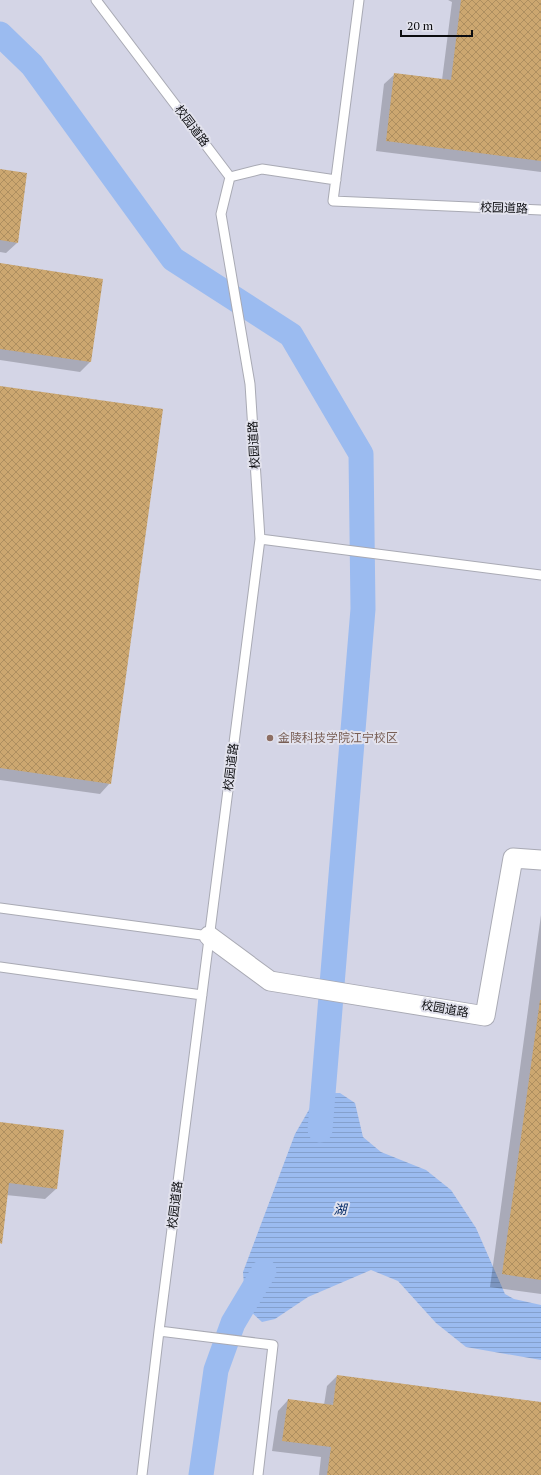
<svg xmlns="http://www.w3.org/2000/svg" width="541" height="1475" viewBox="0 0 541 1475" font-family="'PT Serif','Noto Sans SC',serif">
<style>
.built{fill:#d4d5e6}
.water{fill:url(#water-rules)}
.shadow{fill:#0003}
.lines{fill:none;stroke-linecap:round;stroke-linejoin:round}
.canal{stroke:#9bbbf0;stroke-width:25}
.building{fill:url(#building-cross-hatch)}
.service-casing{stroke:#a9aab4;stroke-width:11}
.minor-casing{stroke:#a9aab4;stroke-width:21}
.service{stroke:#fff;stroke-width:9}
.minor{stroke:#fff;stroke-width:19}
.education-dot{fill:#8d6e63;stroke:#e2e2ed;stroke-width:1.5}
.labels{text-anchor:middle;stroke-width:4;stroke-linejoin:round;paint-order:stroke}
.street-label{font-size:12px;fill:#0b0c0f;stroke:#e2e2ed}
.education-label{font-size:12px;fill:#785e54;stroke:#e2e2ed;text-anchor:start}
.water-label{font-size:13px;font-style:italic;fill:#082e6a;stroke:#e2e2ed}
</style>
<defs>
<pattern id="water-rules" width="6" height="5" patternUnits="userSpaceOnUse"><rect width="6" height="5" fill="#9bbbf0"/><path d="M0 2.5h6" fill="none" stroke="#84a0cd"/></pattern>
<pattern id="building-cross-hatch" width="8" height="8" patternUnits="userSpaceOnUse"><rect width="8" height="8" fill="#cca770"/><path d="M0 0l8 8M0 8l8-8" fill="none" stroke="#ae8f60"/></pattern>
</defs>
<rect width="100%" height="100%" fill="#e2e2ed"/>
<path class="built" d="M0,0H541V1475H0Z"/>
<path class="water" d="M329,1093H340L355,1103L363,1137L381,1152L426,1170L451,1190L476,1228L505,1294L514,1299L541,1305V1360L466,1347L436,1323L398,1281L371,1270L308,1297L275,1319L262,1322L251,1312L245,1299L243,1272L295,1134L314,1101Z"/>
<path class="shadow" d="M448,0H541V172L376,151L384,84L395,74L442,80L452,2Z
M0,170L17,243L6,253L0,252Z
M0,264L102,280L90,362L80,372L0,360Z
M0,387L110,783L100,794L0,780Z
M541,915V1294L490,1287Z
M0,1123L56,1189L45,1199L6,1195L0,1244Z
M337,1376L541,1403V1475H319L321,1457L272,1451L278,1411L288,1400L324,1405L327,1386Z"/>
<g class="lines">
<path class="canal" d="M0,34L32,65L173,259L291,335L361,454L363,609L320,1130
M201,1475L216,1370L233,1323L264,1271"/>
</g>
<path class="building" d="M461,0H541V161L386,141L394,73L451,80Z
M0,169L27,173L18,243L0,240Z
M0,263L103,279L91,362L0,349Z
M0,386L163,409L111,784L0,768Z
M540,1000H541V1280L502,1274Z
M0,1122L64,1130L57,1189L9,1183L2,1244L0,1243Z
M337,1375L541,1402V1475H327L331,1447L282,1441L288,1399L333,1405Z"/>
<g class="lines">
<g class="service-casing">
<path id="service" d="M96,0L230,177L221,214L250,384L260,539L159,1331L142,1475
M359,0L333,201L541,210
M230,177L262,169L336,180
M260,539L541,575
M0,908L209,936
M0,967L202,995
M159,1331L273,1345L258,1475"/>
</g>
<g class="minor-casing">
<path id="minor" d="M209,936L270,981L485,1016L513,858L541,860"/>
</g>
<use href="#service" class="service"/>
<use href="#minor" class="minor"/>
</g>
<circle class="education-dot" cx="270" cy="738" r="4"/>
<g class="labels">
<g class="street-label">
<text transform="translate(192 126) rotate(53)" y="4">校园道路</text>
<text transform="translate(504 208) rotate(2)" y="4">校园道路</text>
<text transform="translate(254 445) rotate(-93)" y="4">校园道路</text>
<text transform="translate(231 767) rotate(-83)" y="4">校园道路</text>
<text transform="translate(445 1009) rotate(10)" y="4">校园道路</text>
<text transform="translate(175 1205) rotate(-83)" y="4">校园道路</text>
</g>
<g class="education-label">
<text x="278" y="742">金陵科技学院江宁校区</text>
</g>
<g class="water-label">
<text x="340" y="1214">湖</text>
</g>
</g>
<path d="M401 30v6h71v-6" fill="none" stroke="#0b0c0f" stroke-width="2"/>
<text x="407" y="30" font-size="12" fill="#0b0c0f" stroke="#e2e2ed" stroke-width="3" paint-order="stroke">20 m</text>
</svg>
